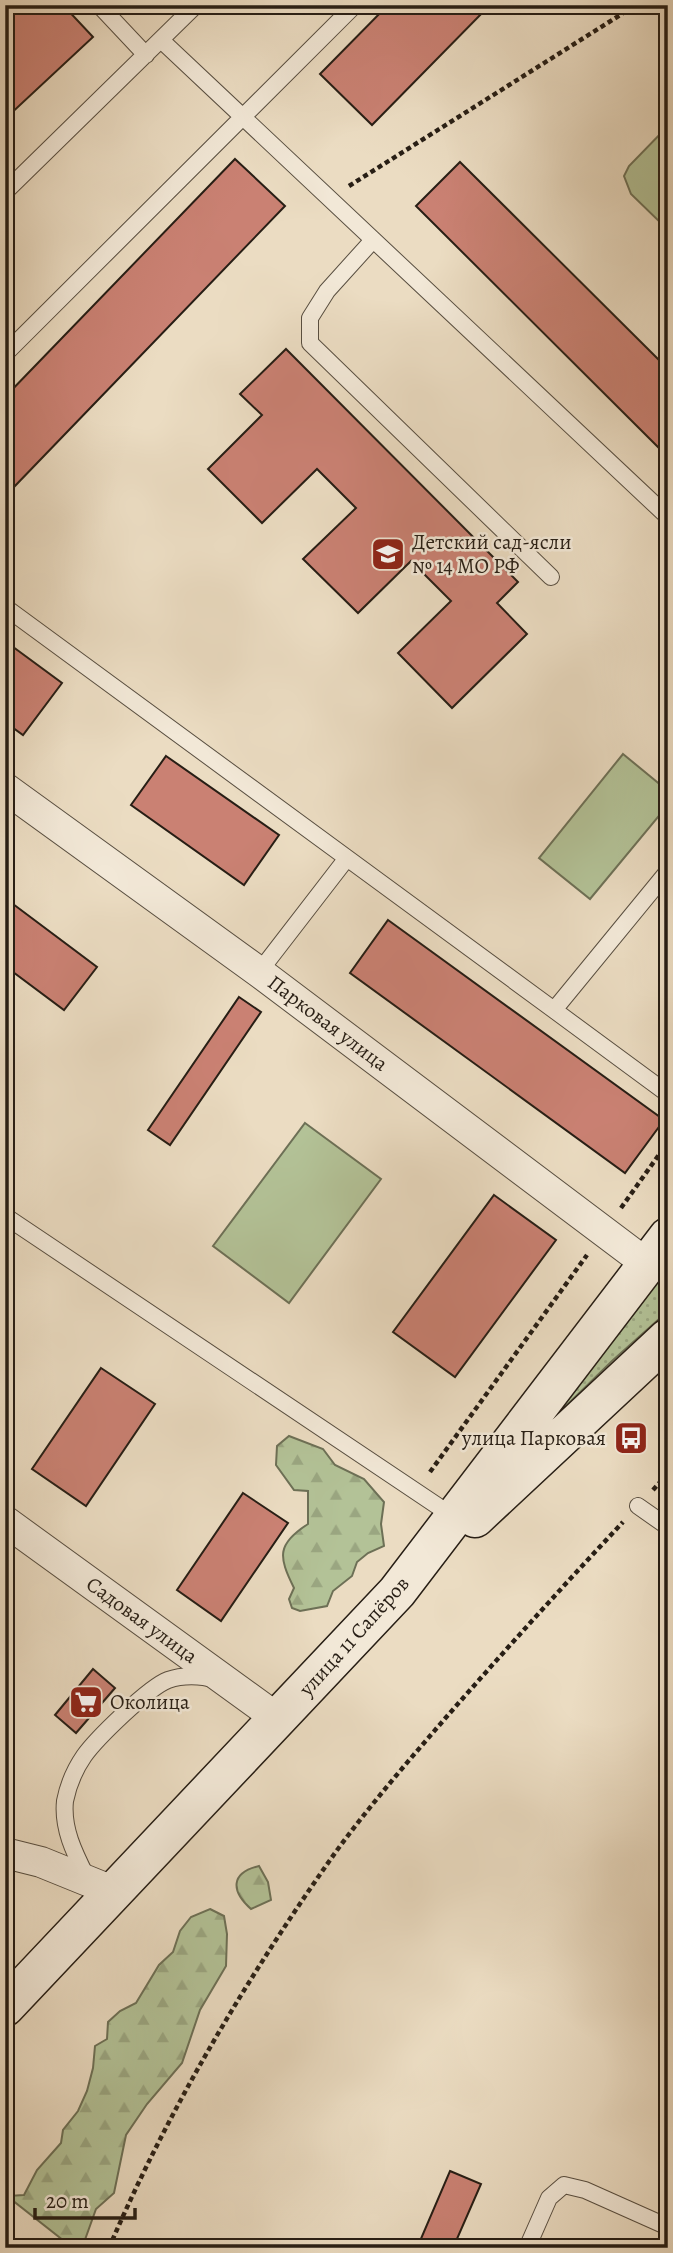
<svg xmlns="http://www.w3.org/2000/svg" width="673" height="2253" viewBox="0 0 673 2253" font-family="Alegreya,serif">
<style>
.grass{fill:url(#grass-dots);stroke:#6d7056;stroke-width:2}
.forest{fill:url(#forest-firs);stroke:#6d7056;stroke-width:2}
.green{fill:#b3c297;stroke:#6d7056;stroke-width:2}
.building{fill:#ca8173;stroke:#271e15;stroke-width:2}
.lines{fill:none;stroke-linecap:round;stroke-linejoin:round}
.service-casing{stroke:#584e40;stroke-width:18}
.minor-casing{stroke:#584e40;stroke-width:32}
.secondary-casing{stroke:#271e15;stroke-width:41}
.path{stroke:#271e15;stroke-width:4.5;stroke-dasharray:5 3.5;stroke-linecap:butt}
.service{stroke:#f2e8d7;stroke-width:16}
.minor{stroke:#f2e8d7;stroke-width:30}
.secondary{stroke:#f2e8d7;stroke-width:38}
.labels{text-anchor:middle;stroke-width:5;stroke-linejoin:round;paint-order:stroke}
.poi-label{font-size:21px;fill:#271e15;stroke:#f2e8d7;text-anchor:start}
.street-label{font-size:21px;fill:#271e15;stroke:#f2e8d7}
</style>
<defs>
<pattern id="grass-dots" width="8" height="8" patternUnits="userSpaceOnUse" patternTransform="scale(1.75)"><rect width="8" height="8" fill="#b3c297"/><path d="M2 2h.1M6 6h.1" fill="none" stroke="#9aa681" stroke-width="1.8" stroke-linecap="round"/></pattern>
<pattern id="forest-firs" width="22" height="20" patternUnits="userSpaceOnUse" patternTransform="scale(1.75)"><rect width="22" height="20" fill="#b3c297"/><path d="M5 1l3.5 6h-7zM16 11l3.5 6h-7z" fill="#9aa681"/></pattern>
</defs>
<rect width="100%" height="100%" fill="#ebdcc2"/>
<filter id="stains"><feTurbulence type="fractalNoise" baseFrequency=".00286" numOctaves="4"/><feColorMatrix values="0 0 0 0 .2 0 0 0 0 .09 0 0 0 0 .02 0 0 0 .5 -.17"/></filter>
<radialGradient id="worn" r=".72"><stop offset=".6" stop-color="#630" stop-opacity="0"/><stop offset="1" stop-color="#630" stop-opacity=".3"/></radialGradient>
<path class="grass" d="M668,1268V1311L612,1361L559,1413L555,1412Z"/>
<path class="forest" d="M289,1436L323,1449L335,1465L364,1479L384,1502L381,1524L384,1546L368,1553L357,1562L352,1576L333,1591L327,1606L300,1611L292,1608L289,1599L294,1588C278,1556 277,1544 308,1524V1491L294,1490L276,1465L277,1446Z
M259,1866L268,1882L271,1900L251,1909C231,1891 230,1873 259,1866Z
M210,1909L224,1916L227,1934L226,1966L200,2010L182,2063L147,2104L126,2135L114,2193L96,2209L82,2248H73L7,2196L24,2195L37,2170L61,2143L63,2130L78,2111L87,2091L93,2068L95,2046L107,2039L108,2022L120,2011L136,2003L159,1965L173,1952L180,1931L191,1917Z"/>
<path class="green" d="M668,126V230L631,194L624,176L629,166Z
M623,754L668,791V805L590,899L539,858Z
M305,1123L381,1179L289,1303L213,1246Z"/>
<path class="building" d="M19,5H63L93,37L5,119V18Z
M388,5H490L372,125L320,74Z
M235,159L285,206L13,488L5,481V397Z
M460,162L668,369V457L416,206Z
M286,349L518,582L497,603L527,634L452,708L398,653L451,601L411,561L358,613L303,559L356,508L317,469L262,523L208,469L262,415L240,394Z
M5,641L62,683L23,735L5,722Z
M166,756L279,835L244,885L131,805Z
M5,898L97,967L64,1010L5,966Z
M388,920L664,1120L625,1173L350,973Z
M239,997L261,1012L170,1145L148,1130Z
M494,1195L556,1240L455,1377L393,1332Z
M101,1368L155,1404L86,1506L32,1469Z
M243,1493L288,1523L221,1621L177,1590Z
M93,1669L115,1688L76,1733L55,1715Z
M450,2171L481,2184L453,2248H417Z"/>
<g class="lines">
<g class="service-casing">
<path id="service" d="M99,5L146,55
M161,40L668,517
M5,192L196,5
M373,240L327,291L310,318V343L551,577
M5,354L355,5
M5,607L347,858
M259,972L347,858L554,1010L668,871
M554,1010L668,1094
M5,1216L454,1517
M638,1506L668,1527
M87,1878C75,1854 62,1829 65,1801C68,1786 75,1769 84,1756C96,1739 149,1687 168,1680C182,1675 201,1675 215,1680
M527,2248L549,2198L564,2185L585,2190L668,2227"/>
</g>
<g class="minor-casing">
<path id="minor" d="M5,788L259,972L647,1264
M5,1521L278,1719
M5,1853L41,1862L115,1892"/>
</g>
<g class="secondary-casing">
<path id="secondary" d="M475,1518L668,1338
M5,2007L397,1592L668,1237"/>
</g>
<path class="path" d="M349,186L636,5
M621,1208L668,1142
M430,1472L587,1255
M653,1490L668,1473
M109,2248C168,2110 248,1976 335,1853C370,1805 410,1759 449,1714C506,1649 564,1585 623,1522"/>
<use href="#service" class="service"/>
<use href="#minor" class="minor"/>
<use href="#secondary" class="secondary"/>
</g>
<defs>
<g id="school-square" transform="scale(1.75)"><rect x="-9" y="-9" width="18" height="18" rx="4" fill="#8f2418" stroke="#f2e8d7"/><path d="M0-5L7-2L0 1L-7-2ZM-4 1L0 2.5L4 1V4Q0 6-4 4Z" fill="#fff"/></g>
<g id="bus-square" transform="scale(1.75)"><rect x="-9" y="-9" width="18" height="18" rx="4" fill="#8f2418" stroke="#f2e8d7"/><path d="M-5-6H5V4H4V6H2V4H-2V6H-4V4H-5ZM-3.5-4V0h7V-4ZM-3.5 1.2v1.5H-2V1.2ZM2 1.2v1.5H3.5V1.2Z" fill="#fff"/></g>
<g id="supermarket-square" transform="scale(1.75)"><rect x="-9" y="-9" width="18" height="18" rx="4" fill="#8f2418" stroke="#f2e8d7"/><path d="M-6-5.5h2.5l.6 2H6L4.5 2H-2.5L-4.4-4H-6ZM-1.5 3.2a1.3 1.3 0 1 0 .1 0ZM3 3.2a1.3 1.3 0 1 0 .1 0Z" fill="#fff"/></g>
</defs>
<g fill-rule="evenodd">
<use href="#school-square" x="388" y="554"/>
<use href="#bus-square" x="631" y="1438"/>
<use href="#supermarket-square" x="86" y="1702"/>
</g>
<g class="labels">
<g class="poi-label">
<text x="412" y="549">Детский сад-ясли<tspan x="412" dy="24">№ 14 МО РФ</tspan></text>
<text x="606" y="1445" text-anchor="end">улица Парковая</text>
<text x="110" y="1709">Околица</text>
</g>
<g class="street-label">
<text transform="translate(328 1023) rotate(37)" y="7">Парковая улица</text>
<text transform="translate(142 1620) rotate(36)" y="7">Садовая улица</text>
<text transform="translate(354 1636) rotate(-48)" y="7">улица 11 Сапёров</text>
</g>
</g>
<rect width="673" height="2253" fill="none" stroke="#ebdcc2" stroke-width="28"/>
<rect x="7" y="7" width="659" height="2239" fill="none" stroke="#271e15" stroke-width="3.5"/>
<rect x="14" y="14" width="645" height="2225" fill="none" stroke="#271e15" stroke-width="2"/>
<path d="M35 2208v10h100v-10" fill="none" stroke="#271e15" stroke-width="3.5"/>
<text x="46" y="2208" font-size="21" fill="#271e15" stroke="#f2e8d7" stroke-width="5" paint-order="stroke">20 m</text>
<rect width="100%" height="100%" filter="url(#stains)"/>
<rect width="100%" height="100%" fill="url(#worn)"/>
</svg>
